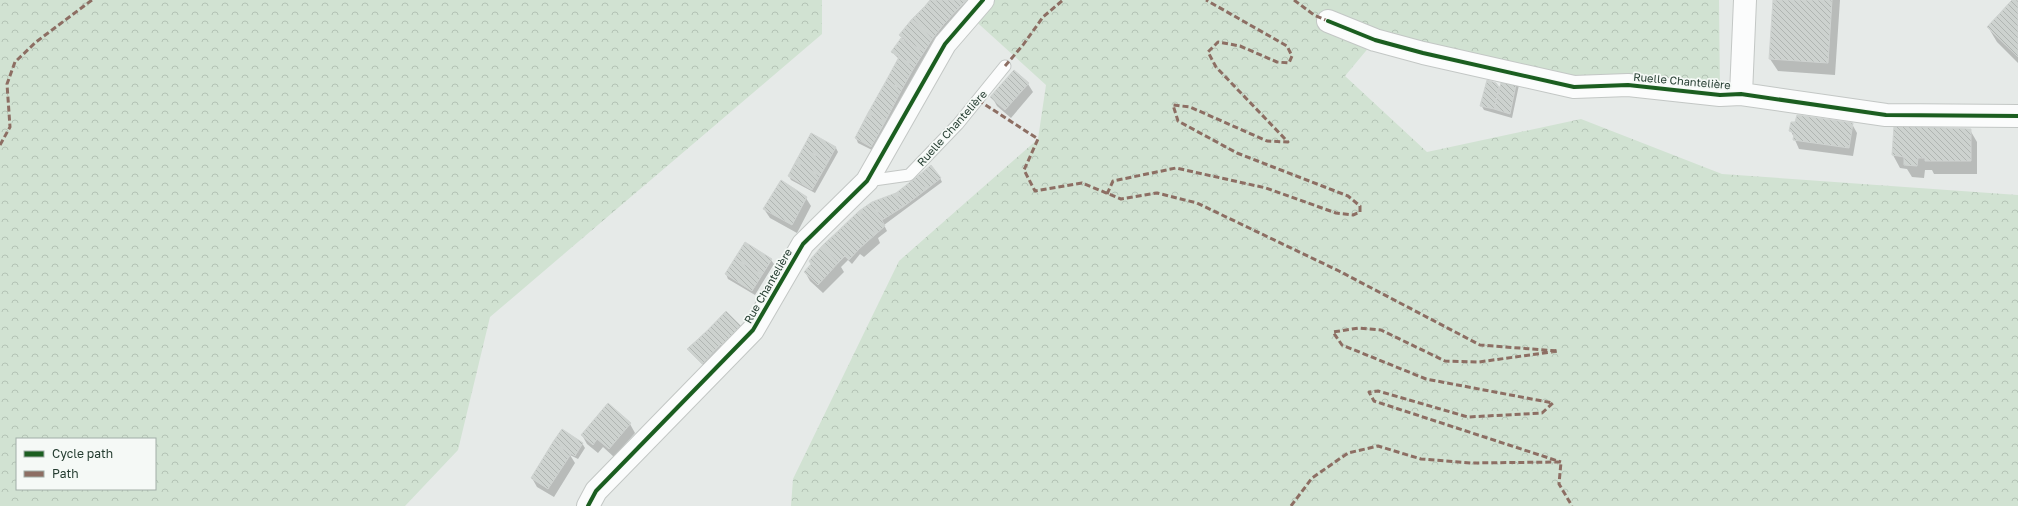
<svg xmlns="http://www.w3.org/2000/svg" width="2018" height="506" viewBox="0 0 2018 506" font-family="'Golos Text',sans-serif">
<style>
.forest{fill:url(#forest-crowns);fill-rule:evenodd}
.shadow{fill:#0003}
.building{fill:url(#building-back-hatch);stroke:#cfd3d1}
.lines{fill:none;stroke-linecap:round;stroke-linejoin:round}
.service-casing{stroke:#c3c7c5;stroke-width:13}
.minor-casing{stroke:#c3c7c5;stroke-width:24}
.service{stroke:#fbfcfc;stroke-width:11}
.minor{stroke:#fbfcfc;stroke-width:22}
.quiet{stroke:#8d6e63;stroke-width:3;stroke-dasharray:6 3;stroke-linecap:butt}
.cycleway-casing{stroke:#f5f9f6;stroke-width:6}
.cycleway{stroke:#1b5e20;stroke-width:4}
.labels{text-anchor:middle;stroke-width:3.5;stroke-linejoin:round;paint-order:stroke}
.street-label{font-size:11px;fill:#253d31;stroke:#f5f9f6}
</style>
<defs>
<pattern id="forest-crowns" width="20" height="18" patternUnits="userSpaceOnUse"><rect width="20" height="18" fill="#d1e2d2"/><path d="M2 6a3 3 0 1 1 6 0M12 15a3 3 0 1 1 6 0" fill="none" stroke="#b3c3b5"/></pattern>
<pattern id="building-back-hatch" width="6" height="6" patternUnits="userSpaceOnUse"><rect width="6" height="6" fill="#cdd2cf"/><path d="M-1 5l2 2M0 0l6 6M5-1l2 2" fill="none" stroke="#b0b5b2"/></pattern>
</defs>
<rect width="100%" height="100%" fill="#e6eae8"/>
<path class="forest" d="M0,0H822V34L490,317L458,450L405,506H0ZM17,439H155V489H17Z
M983,0H1719L1720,95L1574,87L1375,40L1345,76L1427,152L1581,119L1722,174L2018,195V506H791L793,479L899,261L1038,139L1046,85L970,16Z"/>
<path class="shadow" d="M932,0H972L935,43L904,94L906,99L874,151L858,143L856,138L899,59L892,52L902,38L900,36Z
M1774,0H1840L1835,75L1778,71L1770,59Z
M2013,0H2018V63L1997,42L1988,27Z
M1503,77L1519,85L1512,118L1484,110L1481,105L1495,83L1499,89Z
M1028,84L1033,92L1011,118L997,106L992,97Z
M1852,124L1857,133L1853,156L1799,149L1791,131Z
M1970,130L1977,142V174H1934L1932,170H1925L1924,178L1912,177L1907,169L1900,168L1893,155Z
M811,135L836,148L838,152L815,193L791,180L789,176Z
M940,178L942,182L884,225L887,231L878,238L880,243L864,257L860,254L852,264L848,260L841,267L844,272L823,293L810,281L805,272L872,203Z
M806,198L811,206L797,233L770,218L764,209Z
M771,260L774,264L755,295L728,279L726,274Z
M726,312L742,327L705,367L688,349Z
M608,405L630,424L635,433L614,457L603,447L598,453L587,444L582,435Z
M562,430L582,443L585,448L578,459L570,455L575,463L554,497L537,487L532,478Z"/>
<path class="building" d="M930,0H950L959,8L944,24L925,6Z
M950,0H967L959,8Z
M1773,0H1832L1828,63L1769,59Z
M2012,0H2018V57L1987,27Z
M925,6L944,24L933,38L912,19Z
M912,19L933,38L924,52L899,35Z
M901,38L924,52L915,66L891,52Z
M899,57L915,66L902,89L886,81Z
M1014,70L1029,83L1005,110L990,97Z
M1503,76L1517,80L1510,114L1494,109Z
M1487,80L1496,83L1499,87L1494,109L1480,106Z
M886,81L902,89L885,122L868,113Z
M868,113L885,122L871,147L855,138Z
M1797,115L1853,123L1849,148L1793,140L1794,133L1789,131L1791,122H1795Z
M1894,126L1971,129V161H1925V158H1918L1917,166L1904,165V157L1892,155Z
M811,133L836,147L828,162L803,148Z
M803,148L828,162L820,176L796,161Z
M796,161L820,176L812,190L788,176Z
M931,165L941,178L927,189L918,176Z
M918,176L927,189L903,207L896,193Z
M781,180L807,197L792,225L763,209Z
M896,193L903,207L882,220L872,202Z
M872,202L885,226L876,234L859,211Z
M859,211L876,234L859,249L838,231Z
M838,231L859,249L849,260L845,256L839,262L822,246Z
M745,242L772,259L762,275L735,258Z
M822,246L839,262L818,285L804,272L811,264L809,261Z
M735,258L762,275L752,291L725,274Z
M726,311L742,327L723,347L707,331Z
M707,331L721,344L702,364L687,349Z
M608,403L631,423L609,449L597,439L593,445L581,435Z
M562,429L583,443L575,456L553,442Z
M553,442L571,454L548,489L531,478Z"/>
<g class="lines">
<g class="service-casing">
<path id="service" d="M867,181L909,175L958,124L1005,66"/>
</g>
<g class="minor-casing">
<path id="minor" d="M1328,21L1375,40L1423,53L1574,87L1628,85L1720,95L1741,94L1886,115L2018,116
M1741,94L1745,0
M588,506L596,491L753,330L803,244L867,181L945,44L983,0"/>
</g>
<use href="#service" class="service"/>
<use href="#minor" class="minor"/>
<path class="quiet" d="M1294,0L1314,15L1328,21
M1005,66L1023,45L1043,17L1063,0
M978,100L1038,139L1024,170L1035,191L1082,183L1121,199L1157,193L1197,203L1339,271L1480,345L1558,351L1479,362L1445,361L1381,330L1359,328L1333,332L1342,345L1426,379L1553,403L1542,413L1468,417L1378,391L1369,392L1374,401L1561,462
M0,145L10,127L7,84L15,62L36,42L92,0
M1107,194L1113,181L1176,168L1266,188L1336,213L1353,215L1360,212V206L1348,196L1237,153L1178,121L1173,105L1190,107L1267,141L1288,142L1216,67L1208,52L1218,42L1240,46L1277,62L1289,63L1292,56L1287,46L1206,0
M1291,506L1312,478L1348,453L1378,446L1421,459L1471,463L1561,462L1559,484L1572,506"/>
<g class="cycleway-casing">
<path id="cycleway" d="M1328,21L1375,40L1423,53L1574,87L1628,85L1720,95L1741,94L1886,115L2018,116
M588,506L596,491L753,330L803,244L867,181L945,44L983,0"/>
</g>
<use href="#cycleway" class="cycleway"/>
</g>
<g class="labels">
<g class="street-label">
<text transform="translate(1682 81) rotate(5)" y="4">Ruelle Chantelière</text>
<text transform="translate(952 128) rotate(-48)" y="4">Ruelle Chantelière</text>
<text transform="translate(768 286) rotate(-60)" y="4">Rue Chantelière</text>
</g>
</g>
<rect x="16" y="438" width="140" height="52" fill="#f5f9f6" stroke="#a2aea7"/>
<rect x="24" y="451" width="20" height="6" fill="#1b5e20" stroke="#a2aea7"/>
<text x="52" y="458" font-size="12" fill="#253d31">Cycle path</text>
<rect x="24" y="471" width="20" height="6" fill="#8d6e63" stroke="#a2aea7"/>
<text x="52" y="478" font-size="12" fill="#253d31">Path</text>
</svg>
